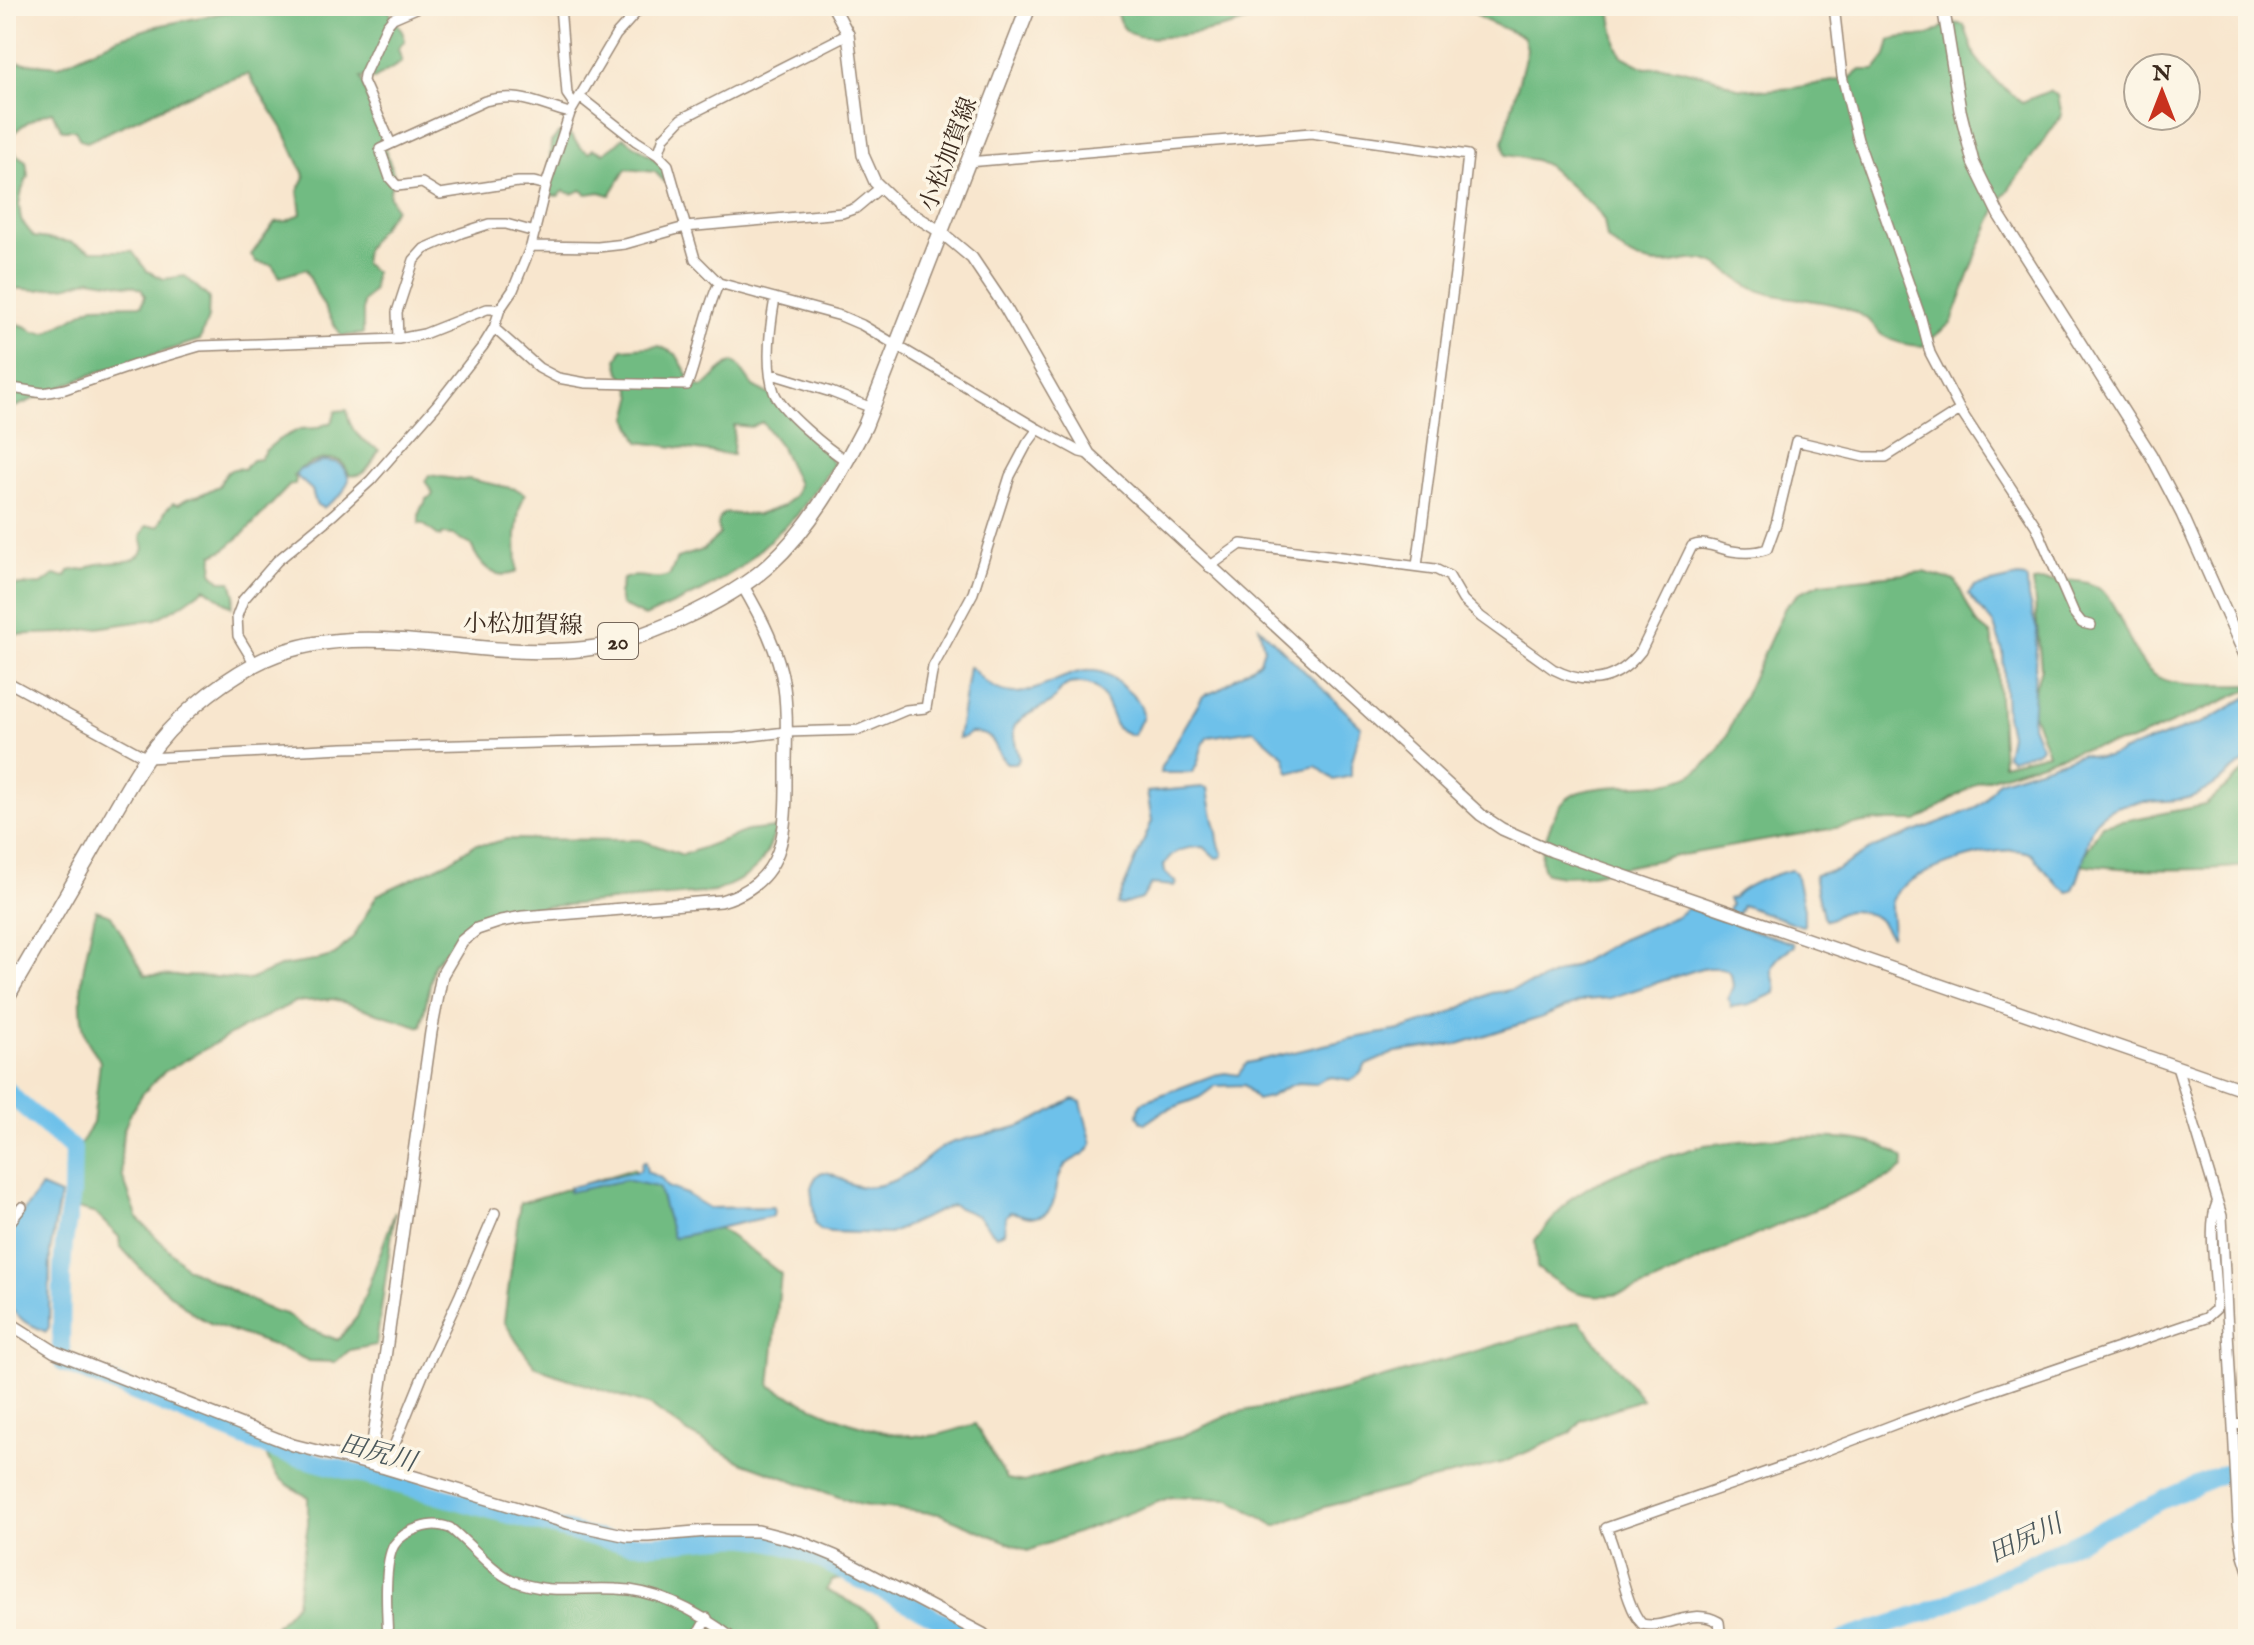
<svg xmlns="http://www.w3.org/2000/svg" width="2254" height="1645" viewBox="0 0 2254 1645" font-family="'IM FELL English','Noto Serif JP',serif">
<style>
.forest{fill:#71bb82;stroke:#567250;stroke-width:2}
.water{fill:#6ec1ea;stroke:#547684;stroke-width:2}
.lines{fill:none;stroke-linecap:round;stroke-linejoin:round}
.river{stroke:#6ec1ea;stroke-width:18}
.minor-casing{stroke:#9a8876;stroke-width:12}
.tertiary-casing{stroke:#9a8876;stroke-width:14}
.primary-casing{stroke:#9a8876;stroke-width:17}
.minor{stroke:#fff;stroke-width:9}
.tertiary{stroke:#fff;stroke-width:11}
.primary{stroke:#fff;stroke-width:14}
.labels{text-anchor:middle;stroke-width:7;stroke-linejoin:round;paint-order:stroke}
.shield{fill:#fcf5e5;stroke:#75675a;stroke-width:2}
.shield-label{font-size:22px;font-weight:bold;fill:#3b2a1e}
.street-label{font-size:24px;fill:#3b2a1e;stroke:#fcf5e5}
.water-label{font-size:26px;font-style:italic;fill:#4a575b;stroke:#fcf5e5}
</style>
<rect width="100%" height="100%" fill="#fcf5e5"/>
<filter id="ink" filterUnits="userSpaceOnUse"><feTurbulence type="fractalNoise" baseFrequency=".0125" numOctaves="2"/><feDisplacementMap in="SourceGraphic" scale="16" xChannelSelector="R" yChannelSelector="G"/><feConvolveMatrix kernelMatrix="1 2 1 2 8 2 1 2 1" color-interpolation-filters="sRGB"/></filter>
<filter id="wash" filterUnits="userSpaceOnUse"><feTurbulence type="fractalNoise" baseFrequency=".006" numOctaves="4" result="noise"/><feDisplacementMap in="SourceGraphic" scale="32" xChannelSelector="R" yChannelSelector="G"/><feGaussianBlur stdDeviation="1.8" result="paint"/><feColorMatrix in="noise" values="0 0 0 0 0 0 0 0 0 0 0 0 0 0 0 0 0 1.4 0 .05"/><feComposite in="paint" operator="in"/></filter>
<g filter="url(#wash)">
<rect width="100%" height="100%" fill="#f8e6ce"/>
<path class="forest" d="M285,6H387C392,20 402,25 405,40L398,49L402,62L374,79L361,77L394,175L389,194L395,209L366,248L364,264L375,272L373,290L363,303V334L341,336L318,296L306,269L280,277L272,265L256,262L251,255L275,222L287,221L301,214L298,191L305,177L283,129L248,74L204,88L87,142L80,140L75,130H62L52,112C36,116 16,127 8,141L17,155L26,161L28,176L22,190L19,204L21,220L34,237L70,242L91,251H132L147,271L164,279L185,276L209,298L208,318L200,340L87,376L6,411V320L27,327L34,332L47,333L93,306L142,305L145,295L141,289L133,286L90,279L69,286L37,290L10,288L6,285V61L59,66L118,38L157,26L226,12Z
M1115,6H1274C1265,11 1256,18 1247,21C1225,29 1149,45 1130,33C1120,27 1117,16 1115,6Z
M1465,6H1609L1617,46L1622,56L1645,68L1670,67L1713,77L1737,88L1767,90L1793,88L1850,78L1860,70H1875L1886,56L1890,40C1915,31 1925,45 1948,22L1964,25L1975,56L1985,69L1999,84L2022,102L2049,91L2058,96L2062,115L1999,203L1978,251L1952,322L1923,346C1909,346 1895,343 1882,335C1877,331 1874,325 1870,321C1864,317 1855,311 1848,309C1817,297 1782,301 1752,288C1735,280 1723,263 1704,260C1694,258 1684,261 1673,263C1645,267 1628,257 1607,239L1604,221L1596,209L1548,166L1535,160L1506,155L1503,142L1527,50L1524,37L1484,20Z
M567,131L580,147L589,153L593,149L604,153C611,147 618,144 623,137L664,166L670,181L667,184L655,172L626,169L610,195L600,192L587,194L581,190C575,194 571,195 564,191L558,196L550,195L548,192L551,142L559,133Z
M659,346L676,354L694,385L703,387C713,379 722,366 733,362L738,365L753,386L770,395L826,452L834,464L797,515L741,567L702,591L645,617L621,605L619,594L623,579C641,571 655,584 670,575L677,558L703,550L720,534C716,525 717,520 724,513L757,515L783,506L795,495L798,484L781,447L762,422L751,427L734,425L733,455L639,442L628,418L633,398L630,386L620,372L617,360L622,349Z
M347,410C349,431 361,440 379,450C372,463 365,479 349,475C346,468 344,462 336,460C323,456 301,465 293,476L296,479L295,484L290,485L244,533L224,550L213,555L212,572L220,581H231L235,595L232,607L205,588L181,605L156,619L64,633L6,635V586L42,584L54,575L66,577L69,571L80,569L85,570C101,555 131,572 144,549L141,536L146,526H159L165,511L173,503L179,504C187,496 193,498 202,494C208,492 213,488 219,486C225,474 229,466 244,469L252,460L260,459L265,451L278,440L300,429L316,428L332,422L336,411Z
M429,475L462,480L468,479L516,489L525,494L519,510L516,536L517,572C494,582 479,564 471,545L453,535L443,534L440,537L423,524H419C419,515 418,510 425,503L426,499L432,496L433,493L425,481Z
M1923,572L1956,581L1976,623L1991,635L1997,665L2003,764L2048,753L2030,706L2041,668L2033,582C2107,576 2104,585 2133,647C2138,658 2145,669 2156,676C2175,688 2225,685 2248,685V690L2132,741L2079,750L1979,782L1917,821H1875L1677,856L1587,875L1562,876L1546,873C1538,863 1542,850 1546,838C1551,824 1557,804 1571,796C1601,779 1659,793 1693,774C1708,765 1718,751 1726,737L1785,607L1800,592L1821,583Z
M2248,768V866C2197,871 2130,871 2079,864L2102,825L2205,805Z
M776,828C764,869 751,876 714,892L508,910L480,918L458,936L434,964L421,1027L333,999L295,1002L239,1030L164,1072L143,1093L131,1112L123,1132L121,1157L123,1178L138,1219L187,1268L268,1309L286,1314L304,1327L338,1340L357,1317L395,1212L376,1345L350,1350L335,1362L309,1361L278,1347L210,1323L195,1315L143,1271L120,1246L119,1237L96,1214L75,1208L78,1149L93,1123L100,1062C97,1052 88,1046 85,1035C74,992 87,952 96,910L111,915L145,975L217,977L249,980L282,966L314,961L335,955L354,936L377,895L448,862L476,844H489L507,839L641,840L683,855L747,831Z
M1768,1138C1809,1139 1871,1130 1904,1159L1903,1168L1893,1176C1834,1201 1776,1226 1718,1252C1678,1269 1636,1300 1591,1295C1569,1293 1554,1281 1537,1268L1535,1240L1570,1199L1592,1185L1622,1171L1704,1145Z
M633,1169L749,1249L781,1274L770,1386C821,1411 869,1437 927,1436C942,1436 960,1428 975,1424L1007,1479L1024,1482L1098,1458L1180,1437L1234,1413L1336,1392L1579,1321L1642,1399L1582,1420L1571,1433L1504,1462L1324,1507L1275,1526L1230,1499L1171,1497L1028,1551L940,1514L861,1505L741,1462L688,1433L651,1406L548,1372L535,1366L517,1342L504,1321L520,1203Z
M262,1441C337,1466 413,1486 489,1507C533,1519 579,1536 624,1541C660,1546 697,1535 733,1535C790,1534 842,1566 891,1590L889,1600L847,1579L832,1580L826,1590L864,1609L879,1621L887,1639H264L296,1603L308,1524V1497C277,1479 272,1476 262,1441Z"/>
<path class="water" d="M323,461C339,461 345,465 349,480L342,494L323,508L316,504L312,490L295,475L299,470Z
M2018,577L2025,578L2027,581L2028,598L2037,630L2032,725L2041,747L2038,751L2011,759L2006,755L2010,735L2006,716L2003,652L1994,625L1968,594L1974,587Z
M1259,627L1361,726L1351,765V776L1334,780L1316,766L1289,773L1284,756L1254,730L1208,737C1198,746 1202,764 1191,773H1160L1161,767L1203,696L1218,690L1260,661L1264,648Z
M969,667L972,668C1022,731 1063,652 1108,675C1114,678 1119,683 1123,687C1133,695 1142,703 1143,716L1134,735H1130L1117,728C1109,711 1104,682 1080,683C1076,683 1070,683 1067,685C1058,689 1058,700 1045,706C1036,710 1017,718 1014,728C1012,737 1018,750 1019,759L1015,763H1007C991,751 1001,732 970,733L962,738H958Z
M2248,697V759C2230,772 2213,789 2191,797C2161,807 2120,793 2096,821C2085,835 2085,871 2072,891L2068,892L2058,885L2031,854C2007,839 1909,871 1895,895C1886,908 1896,923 1891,936C1885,932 1885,927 1880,921C1875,914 1853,909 1844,912C1837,914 1834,919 1826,920L1823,916L1814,876L1815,875L1836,870L1871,849L1974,809L1985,800L1998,781L2082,754L2097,758L2107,757L2204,722Z
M1202,787L1208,788C1210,802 1212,814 1216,828C1219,838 1216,843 1223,853L1222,857L1216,858L1204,847C1186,847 1173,850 1164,865L1165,872L1176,883L1174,886L1151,884L1142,899L1122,905L1117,904L1152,821L1147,792Z
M1791,870L1796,873L1804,909V925L1802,926L1742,905L1734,922L1736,925L1793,943L1794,946C1786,951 1771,960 1772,972C1773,981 1777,982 1775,993L1750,1004L1731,1007L1728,998L1733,986L1731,974L1727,970L1720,968H1702L1610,998L1585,1000L1540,1018L1458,1044L1396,1052L1366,1065L1360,1074L1350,1080L1331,1077L1324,1079L1316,1084L1298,1083L1289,1086L1269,1097L1257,1100L1244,1085L1215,1086L1200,1097L1162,1112L1146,1123L1142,1122L1138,1115L1140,1105L1145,1101L1214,1075L1225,1073L1238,1075L1247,1063L1354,1038L1400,1030L1444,1016L1491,993L1505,991L1535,983L1576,965L1616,942L1677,916L1688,908L1722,920L1731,905L1728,899L1733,898C1744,885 1773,875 1791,870Z
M1074,1099L1081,1102L1092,1144C1086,1158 1073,1156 1064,1167C1052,1181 1062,1215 1034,1217C1027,1218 1018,1213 1010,1212L1006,1216L1004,1232L996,1236L978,1216L952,1205L889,1234L831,1232L820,1230L815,1224L811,1188C821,1156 837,1181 854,1185C864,1189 880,1186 890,1182C915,1173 922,1160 941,1148C961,1136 1002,1134 1025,1124C1042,1118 1057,1106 1074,1099Z
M642,1162H645L647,1172L661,1178L667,1187L686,1194L709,1208L772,1207L774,1208L773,1216L673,1238L659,1189L656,1187L626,1180L569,1192L570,1187L640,1171Z
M41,1187L60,1195L50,1252L49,1327L46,1332L25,1322L6,1305V1236Z"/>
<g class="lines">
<path class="river" d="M6,1089L17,1101L73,1149L72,1194L64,1243L62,1271L61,1345L63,1363L283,1453L582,1535C606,1540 629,1545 654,1544C688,1543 724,1534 758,1539C796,1545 831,1565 865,1582C902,1600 939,1618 974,1639
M1844,1639L1925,1613L1948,1603L2165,1499L2224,1473"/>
</g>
</g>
<g filter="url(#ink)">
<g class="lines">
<g class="minor-casing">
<path id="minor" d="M560,6L567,94L574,104
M1834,6L1842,76L1858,140L1921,318L1930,353L1960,410L2036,526L2074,613L2082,623L2091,625
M580,97L636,141L658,155L668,165L695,259L719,283L841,316L862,325L1038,429L1080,452L1089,454
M391,144L363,81L364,75L387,25L393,18L421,6
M658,155L664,137L681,119L848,34
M968,162L1311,133L1468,155L1455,273L1417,566
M546,185L534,182H518L440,194L422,183L397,186L390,178L380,149L485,101C522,92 536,104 570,113
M531,246L598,247L625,244L685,227L842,213L856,208L880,188
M775,298C770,326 765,366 774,392C781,411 829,450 847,461
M494,328L539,368L558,378L586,383L687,385C700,352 703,317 719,283
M398,339L397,312L414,260L424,249L461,233L489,224H506L535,232
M772,374L831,392L872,408
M6,387L43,393L65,389L135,365L200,346L398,339L424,334L487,309H500
M1209,567L1241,544L1435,569L1449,576L1463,600L1481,617L1553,669C1588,687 1617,682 1641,651L1692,546C1704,540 1719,549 1732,551C1744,553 1756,553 1767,549L1776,524L1796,441L1864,457H1886L1960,410
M255,664L238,636L237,616L243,600L277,561L334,514L371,480L436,406L483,346L494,328L500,309L513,290L531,246L546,185L570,113L616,35L642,6
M6,681L147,758L343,748L735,738L786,732L859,730L906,710L926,708L933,667L973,593L1010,476L1027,444L1038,429
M2177,1067L2222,1216L2238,1523L2243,1555L2248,1571
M6,1227L22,1207
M2233,1423L2248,1424
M385,1468L425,1370L459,1297L495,1213
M388,1639C387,1616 383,1564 394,1545C400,1536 409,1531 419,1528C431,1524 439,1524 450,1528C468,1542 493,1572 512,1580C548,1595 578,1587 616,1589C660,1590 700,1613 734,1639
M695,1639L707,1618
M1721,1639L1719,1622C1692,1606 1669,1630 1642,1624C1625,1606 1619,1554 1606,1528L1801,1460L1898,1423L2206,1318L2216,1309C2218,1280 2206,1228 2217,1203"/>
</g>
<g class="tertiary-casing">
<path id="tertiary" d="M833,6L848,34L863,155L875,182L901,207L941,232L972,258L1005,307L1089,454L1481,815L1502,829L1552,851L2248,1091
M1943,6L1960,110L1973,162L1999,215L2151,455L2182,514L2248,662
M6,1321L55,1352L293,1445L385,1468L568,1523L628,1536H648L707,1531H758L801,1542L835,1556L983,1634L988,1639
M370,1464L431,1032L442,975L462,941L477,929L501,921L523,917L721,901C789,882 786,826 786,767C786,741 788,713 784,687C779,651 761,617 743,586"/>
</g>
<g class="primary-casing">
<path id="primary" d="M6,999C33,952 61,905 88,858C107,825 125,790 146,759C173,720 214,686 255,664C321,629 397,640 469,647C506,651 546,653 584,649C639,643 728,602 769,565C811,527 839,476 865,426L1029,6"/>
</g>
<use href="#minor" class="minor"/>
<use href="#tertiary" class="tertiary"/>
<use href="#primary" class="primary"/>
</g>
</g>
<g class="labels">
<rect class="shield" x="598" y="623" width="40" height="36" rx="6"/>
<g class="shield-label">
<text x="618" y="649">20</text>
</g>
<g class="street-label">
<text transform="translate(948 154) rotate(-69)" y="8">小松加賀線</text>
<text transform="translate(523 624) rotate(1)" y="8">小松加賀線</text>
</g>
<g class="water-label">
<text transform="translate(378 1452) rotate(15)" y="9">田尻川</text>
<text transform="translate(2025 1538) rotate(-25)" y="9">田尻川</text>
</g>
</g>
<rect width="2254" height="1645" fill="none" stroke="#fcf5e5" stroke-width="32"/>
<g transform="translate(2162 92)"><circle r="38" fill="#fcf5e5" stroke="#afa495" stroke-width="2"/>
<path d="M0-6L14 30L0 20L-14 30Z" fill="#c8321e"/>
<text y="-12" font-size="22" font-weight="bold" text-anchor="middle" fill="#3b2a1e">N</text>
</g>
</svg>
